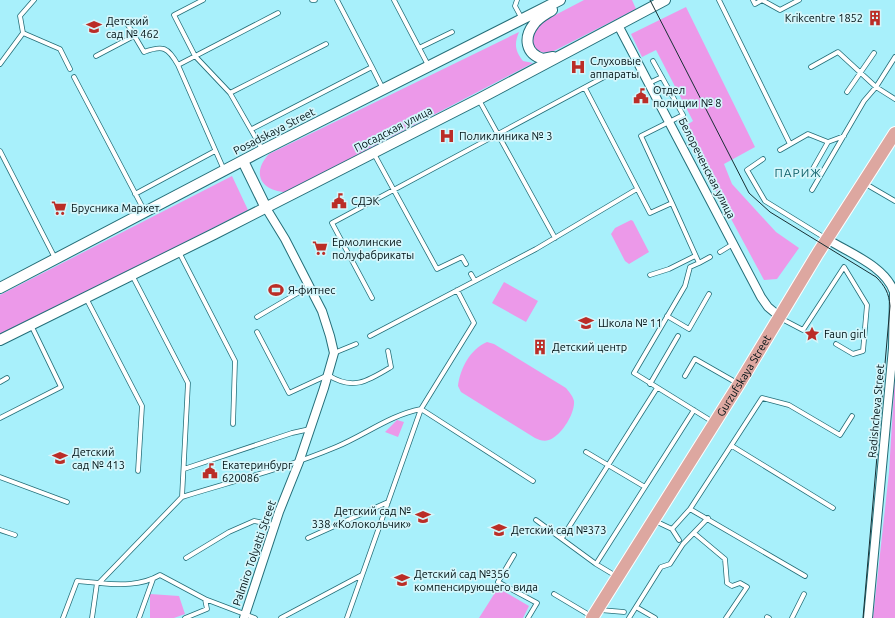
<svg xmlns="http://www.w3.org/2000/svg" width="895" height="618" viewBox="0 0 895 618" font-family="Ubuntu,sans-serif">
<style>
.green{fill:#ec99e9}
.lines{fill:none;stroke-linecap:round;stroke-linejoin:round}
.service-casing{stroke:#246e78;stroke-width:5.5}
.minor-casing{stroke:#246e78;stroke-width:10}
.tertiary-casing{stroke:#246e78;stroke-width:12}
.primary-casing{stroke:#fff;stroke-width:14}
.service{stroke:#fff;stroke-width:4}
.minor{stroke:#fff;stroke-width:8}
.tertiary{stroke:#fff;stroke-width:10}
.primary{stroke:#dda7a0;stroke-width:12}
.tram{stroke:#172f33;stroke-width:1}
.labels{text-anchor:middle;stroke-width:3.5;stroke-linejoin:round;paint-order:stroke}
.poi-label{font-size:11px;fill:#001114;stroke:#d4f6fb;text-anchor:start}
.street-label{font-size:11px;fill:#001114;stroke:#d4f6fb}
.neighbourhood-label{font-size:12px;letter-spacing:1px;fill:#0f606a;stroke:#d4f6fb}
</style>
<rect width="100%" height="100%" fill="#a8f0fb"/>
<path class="green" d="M584,0H632L636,9L550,53C539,53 535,50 531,40L538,24Z
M686,7L755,147L724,164L732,184L776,232L799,248L777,279L764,280L682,128L693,121L656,50L642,57L631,34Z
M519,32C514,44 515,51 523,61L533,63L286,192C261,191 251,173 269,154Z
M232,176L248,210L0,337V295Z
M631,220L633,221L649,252L629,264L625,261L611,234L615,228Z
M504,282L538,301L526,322L492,303Z
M487,342L494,344L566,388C569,392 573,396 574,401C575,413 563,432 553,438C547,442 541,441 535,438L461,392L458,386C460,369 470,349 487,342Z
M895,375V618H873L889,472Z
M397,420L404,422L398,437L385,432Z
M498,588L529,606L523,618H479Z
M150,594L179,596L185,614L174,618H150Z"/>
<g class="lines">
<g class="service-casing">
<path id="service" d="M203,0L174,15L195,56L230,93L262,149
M312,0H315
M337,0L372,67
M394,0L428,65
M517,0L515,6L522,19
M719,0L790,144
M753,0L755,4L762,0L780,10L799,0
M128,25L144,52C163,45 168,47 178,65L224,170
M23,33L60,49L70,69
M419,48L452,32
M96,56L134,36
M0,64L23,33L20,16L34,0
M178,65L278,13
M811,67L838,52L876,87L895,99
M74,77L145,212
M649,83L662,77
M585,88L650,213L672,203L641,136L683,115L653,61
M847,92L874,53
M230,93L326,44
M479,100L555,238
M252,129L372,67L383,89
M780,150L808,134L828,142
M0,151L55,258
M373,152L437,269L462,257L466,264
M763,159L747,170L765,201L825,238
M811,172L828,142L844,136
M864,183L895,201
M812,190L864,101L876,87L895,57
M135,194L215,151
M672,203L699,263L690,267L685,286L634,373L713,422
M179,252L235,361L233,424
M720,252L733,244
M699,263L710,257
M471,274L475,281
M132,275L188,383L182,497C234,481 286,468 336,447C365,435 390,415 421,409
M650,275L669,269L695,256
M457,290L474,323L421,409L533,481
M86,298L142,406L138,471
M372,298L332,223L606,76
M667,316L689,329L709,294
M257,317L308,287
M780,318L803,330L844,267L867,305L863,351L853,354L836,344
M257,332L289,393L328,375C353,391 368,381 391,367L388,351
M370,336L536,249L637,189
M334,353L356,344
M685,376L695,359L737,383
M0,382L7,378
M650,384L678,336
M0,418L61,387L31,325
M732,446L833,508
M586,452L645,487
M184,469L292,433L310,429
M0,477L67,502
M690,509L805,576
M536,520L596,564L616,576
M655,521L672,529L690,509L762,398L789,405L840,435L852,416
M672,529L679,540
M0,530L15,535
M694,533L725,559L727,583L732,586L740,583L747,587L726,618
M308,538L388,502
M562,538L657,388
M514,555L498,582L537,603L528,618
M186,558L229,532L254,521L274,525
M596,564L694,410
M99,583C119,585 141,586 160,575L205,599
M554,594L591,616
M636,607L655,618
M600,610L624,612
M767,617L769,618
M63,618L77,581L99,583L182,497
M92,618L97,583
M139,618L153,579
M185,618L207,609L205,599L255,618
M281,618L362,575
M347,618L421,409
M629,618L661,567L670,564L683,544L708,518
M792,618L804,594"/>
</g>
<g class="minor-casing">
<path id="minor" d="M618,25L761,297L768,307L780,317
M827,239C849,253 885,266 894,292L893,348L868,618
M244,618L279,512L299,462L324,388L334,353L330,336L322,311L285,239L266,208"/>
</g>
<g class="tertiary-casing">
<path id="tertiary" d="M552,10C546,14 538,18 534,24C523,38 526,54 543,59L553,57
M243,161L266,208
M0,288L263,150L560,0
M0,340L214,234L479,99L665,0"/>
</g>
<g class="primary-casing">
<g id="primary">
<path id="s1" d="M592,618L739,384L818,253L895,133"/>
</g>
</g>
<use href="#service" class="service"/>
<use href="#minor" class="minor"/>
<use href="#tertiary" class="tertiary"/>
<use href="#primary" class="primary"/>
<path class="tram" d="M650,0L749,193L770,212L876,277C885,286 889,293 890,306L863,618"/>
</g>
<defs>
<g id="building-bare" transform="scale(1.2)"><path d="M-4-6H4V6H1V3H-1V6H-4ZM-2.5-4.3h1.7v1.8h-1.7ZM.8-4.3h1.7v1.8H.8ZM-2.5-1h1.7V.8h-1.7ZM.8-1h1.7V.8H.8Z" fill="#bb2d27" stroke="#d4f6fb" stroke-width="2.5" paint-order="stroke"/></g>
<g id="school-bare" transform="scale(1.2)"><path d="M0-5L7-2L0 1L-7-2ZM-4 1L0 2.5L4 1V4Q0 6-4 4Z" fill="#bb2d27" stroke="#d4f6fb" stroke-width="2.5" paint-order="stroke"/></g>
<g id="hospital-bare" transform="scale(1.2)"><path d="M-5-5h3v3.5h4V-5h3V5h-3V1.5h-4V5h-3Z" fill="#bb2d27" stroke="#d4f6fb" stroke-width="2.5" paint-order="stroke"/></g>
<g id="civic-bare" transform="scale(1.2)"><path d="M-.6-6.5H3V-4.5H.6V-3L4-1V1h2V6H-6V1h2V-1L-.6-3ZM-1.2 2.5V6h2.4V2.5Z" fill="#bb2d27" stroke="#d4f6fb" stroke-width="2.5" paint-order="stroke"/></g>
<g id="supermarket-bare" transform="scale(1.2)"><path d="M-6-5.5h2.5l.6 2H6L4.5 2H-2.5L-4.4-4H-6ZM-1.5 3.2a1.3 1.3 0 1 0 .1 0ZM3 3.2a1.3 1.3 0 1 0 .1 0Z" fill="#bb2d27" stroke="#d4f6fb" stroke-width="2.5" paint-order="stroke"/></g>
<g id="stadium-bare" transform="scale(1.2)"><path d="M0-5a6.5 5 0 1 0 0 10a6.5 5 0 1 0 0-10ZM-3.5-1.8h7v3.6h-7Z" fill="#bb2d27" stroke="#d4f6fb" stroke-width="2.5" paint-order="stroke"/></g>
<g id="sight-bare" transform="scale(1.2)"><path d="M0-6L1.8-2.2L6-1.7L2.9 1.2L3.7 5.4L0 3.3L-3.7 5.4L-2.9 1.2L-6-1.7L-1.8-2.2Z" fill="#bb2d27" stroke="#d4f6fb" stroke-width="2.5" paint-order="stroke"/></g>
</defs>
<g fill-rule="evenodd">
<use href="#building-bare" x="875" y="18"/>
<use href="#school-bare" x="94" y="27"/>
<use href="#hospital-bare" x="578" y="67"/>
<use href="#civic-bare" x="641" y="96"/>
<use href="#hospital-bare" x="447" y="136"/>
<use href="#civic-bare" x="339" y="201"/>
<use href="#supermarket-bare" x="59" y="208"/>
<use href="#supermarket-bare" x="320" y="248"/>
<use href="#stadium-bare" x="276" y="290"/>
<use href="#school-bare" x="586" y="323"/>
<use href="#sight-bare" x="812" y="334"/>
<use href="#building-bare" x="540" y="347"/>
<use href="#school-bare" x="60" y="458"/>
<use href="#civic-bare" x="210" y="471"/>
<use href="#school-bare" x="423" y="517"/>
<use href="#school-bare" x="499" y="530"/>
<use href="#school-bare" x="402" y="580"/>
</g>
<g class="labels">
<g class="poi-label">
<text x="863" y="22" text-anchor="end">Krikcentre 1852</text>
<text x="106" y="25">Детский<tspan x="106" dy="13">сад № 462</tspan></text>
<text x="590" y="65">Слуховые<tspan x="590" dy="13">аппараты</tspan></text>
<text x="653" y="94">Отдел<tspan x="653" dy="13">полиции № 8</tspan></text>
<text x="459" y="140">Поликлиника № 3</text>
<text x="351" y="205">СДЭК</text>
<text x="71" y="212">Брусника Маркет</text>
<text x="332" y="246">Ермолинские<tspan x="332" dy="13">полуфабрикаты</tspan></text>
<text x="288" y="294">Я-фитнес</text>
<text x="598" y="327">Школа № 11</text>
<text x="824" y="338">Faun girl</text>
<text x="552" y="351">Детский центр</text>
<text x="72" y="456">Детский<tspan x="72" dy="13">сад № 413</tspan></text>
<text x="222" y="469">Екатеринбург<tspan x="222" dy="13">620086</tspan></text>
<text x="411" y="515" text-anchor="end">Детский сад №<tspan x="411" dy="13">338 «Колокольчик»</tspan></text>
<text x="511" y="534">Детский сад №373</text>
<text x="414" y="578">Детский сад №356<tspan x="414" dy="13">компенсирующего вида</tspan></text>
</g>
<g class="street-label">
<text transform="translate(393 129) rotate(-27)" y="4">Посадская улица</text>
<text transform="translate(274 131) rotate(-27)" y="4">Posadskaya Street</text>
<text transform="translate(707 168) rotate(63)" y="4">Белореченская улица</text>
<text dy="4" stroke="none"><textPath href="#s1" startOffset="286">Gurzufskaya Street</textPath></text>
<text transform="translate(876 411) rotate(-85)" y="4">Radishcheva Street</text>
<text transform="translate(254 553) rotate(-71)" y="4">Palmiro Tolyatti Street</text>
</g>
<g class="neighbourhood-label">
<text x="798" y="177">ПАРИЖ</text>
</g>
</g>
</svg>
